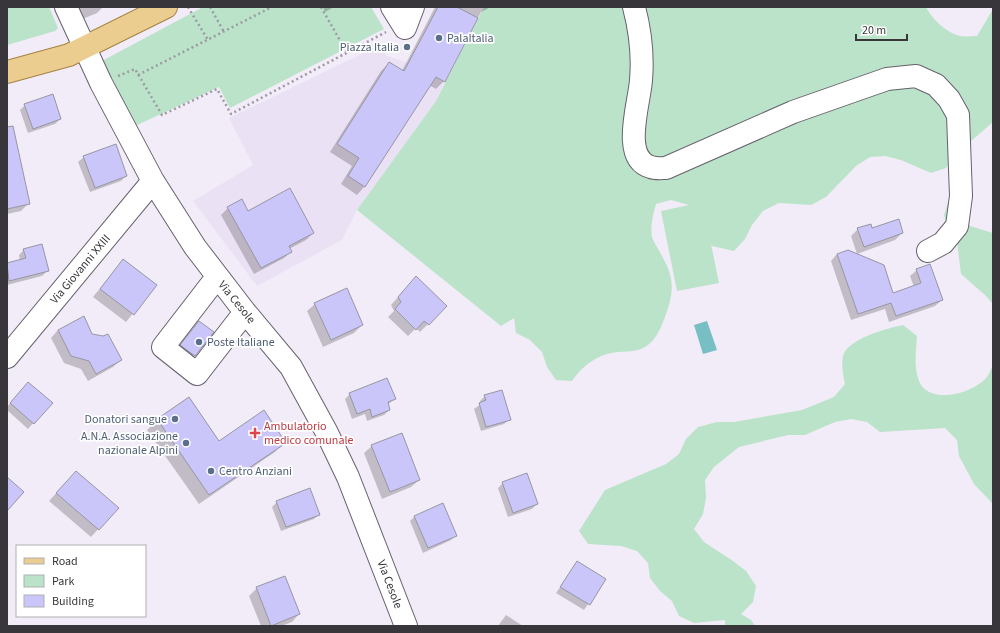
<svg xmlns="http://www.w3.org/2000/svg" width="1000" height="633" viewBox="0 0 1000 633" font-family="'Source Sans 3',sans-serif">
<style>
.built{fill:#ebe1f4}
.green{fill:#bbe3c9}
.water{fill:#78bec5}
.shadow{fill:#0003}
.building{fill:#cbc6f9;stroke:#9796a3}
.lines{fill:none;stroke-linecap:round;stroke-linejoin:round}
.minor-casing{stroke:#66616c;stroke-width:24}
.major-casing{stroke:#a48341;stroke-width:24}
.path{stroke:#9e9aa3;stroke-width:2.5;stroke-dasharray:2 3;stroke-linecap:butt}
.minor{stroke:#fff;stroke-width:22}
.major{stroke:#ebcd8f;stroke-width:22}
.service-dot{fill:#5c6f8a;stroke:#fff;stroke-width:1.5}
.health-dot{fill:#e0444e;stroke:#fff;stroke-width:1.5}
.labels{text-anchor:middle;stroke-width:3.5;stroke-linejoin:round;paint-order:stroke}
.service-label{font-size:12px;fill:#4e5e75;stroke:#fff;text-anchor:start}
.street-label{font-size:12px;fill:#38363b;stroke:#fff}
.health-label{font-size:12px;fill:#be3a42;stroke:#fff;text-anchor:start}
</style>
<rect width="100%" height="100%" fill="#f2ecf8"/>
<path class="built" d="M380,45L387,56L409,63L445,82L436,101L357,210L342,240L257,286L193,201L253,165L229,118Z"/>
<path class="green" d="M7,7H49L58,28L55,31L7,45Z
M203,7H371L384,29L230,108L219,87L135,126L102,61Z
M484,7H926C932,19 947,33 960,36C965,37 972,36 977,36L993,9V122L956,154L946,168L931,173L901,160L885,156L870,157L856,166L826,197L811,205L779,203L763,211L752,225L745,239L734,251L712,246L711,244L719,283L677,291L661,211L689,205L671,200L656,204C653,215 650,226 652,237C654,243 659,250 662,256C675,279 674,292 665,317C661,327 657,338 648,345C639,352 630,351 619,352C599,353 583,365 572,381L556,380L547,367L542,352L530,340L516,333L514,318L501,326L357,210L436,101Z
M949,199L970,226L993,233V304L985,295L961,274L957,242L948,230L944,215Z
M903,325L917,336C916,352 913,370 921,385C934,404 973,393 986,378C989,375 991,369 993,365V504L974,484L959,456L957,440L945,428L880,432L867,422L851,419L835,422L805,435H788L739,447L714,467L705,480L706,498L703,514L694,529L704,542L733,561L746,571L756,586L753,602L741,614L751,620L755,626H725V620L694,623L679,616L672,601L660,591L650,578L648,563L637,551L621,546L588,544L579,531L605,490L666,464L679,454L686,439L698,427L717,422H734L802,410L834,397L845,384C843,375 841,365 843,356C847,339 888,328 903,325Z"/>
<path class="water" d="M707,321L717,350L703,354L694,325Z"/>
<path class="shadow" d="M62,7H103L97,13L73,23Z
M323,7H334L325,12Z
M435,7H491L481,12L444,81L436,89L429,85L364,187L357,195L341,184L352,166L330,152L381,71L389,63L402,71Z
M25,105L60,119L55,124L28,133L20,110Z
M7,154L29,203L21,211L7,214Z
M84,157L126,176L121,181L90,192L78,162Z
M228,208L247,212L313,233L306,240L289,249L291,252L284,258L254,274L221,215Z
M858,229H872L902,233L895,240L857,254L851,236Z
M24,250L47,271L42,276L7,285V264L20,261L19,255Z
M837,254L892,294L914,287L910,276L917,270L942,300L935,306L889,322L885,309L851,320L831,261Z
M123,260L156,285L126,322L93,297Z
M409,285L446,306L420,332L416,328L408,336L388,317L394,311L391,305Z
M315,304L362,325L354,333L323,347L307,311Z
M199,322L212,332L189,361L176,350Z
M58,330L92,334L121,360L113,367L88,381L81,369L64,363L51,338Z
M23,389L51,403L28,429L7,410V407Z
M350,394L395,399L387,405L389,410L384,415L367,421L365,414L352,419L345,399Z
M485,396L510,419L504,424L481,431L474,409L481,404L480,401Z
M189,398L219,442H284L275,452L199,504L147,430L157,420Z
M372,446L419,480L411,487L382,499L364,453Z
M68,480L117,508L91,537L49,501Z
M503,483L537,504L532,509L508,517L498,488Z
M277,502L319,514L314,519L281,531L272,507Z
M415,516L456,535L451,540L423,553L410,521Z
M577,563L604,580L584,610L556,593Z
M257,588L299,614L292,622L281,626H261L249,596Z
M506,615L523,626H498Z"/>
<path class="building" d="M438,7H457L478,18L445,82L436,77L365,187L348,176L359,158L337,144L389,62L404,71Z
M53,94L61,119L33,129L24,104Z
M13,126L30,204L7,209V127Z
M116,144L127,176L95,188L83,156Z
M290,188L314,233L289,246L292,252L261,268L227,207L242,199L248,211Z
M899,219L903,233L864,247L857,228L871,224L872,228Z
M42,244L49,271L9,281L7,263L26,258L23,249Z
M848,250L884,265L893,293L921,283L916,269L930,264L943,300L896,316L891,303L858,314L837,254Z
M123,259L157,285L134,315L100,289Z
M416,276L447,306L429,325L424,321L416,330L395,309L401,302L398,297Z
M347,288L363,325L331,340L314,303Z
M84,316L92,334L103,336L108,334L122,360L96,374L89,361L71,356L58,330Z
M199,321L214,332L195,356L180,345Z
M387,378L396,399L388,402L390,410L372,417L370,409L357,414L349,393Z
M28,382L53,403L34,424L10,403Z
M502,390L511,420L486,427L479,403L486,400L484,395Z
M189,397L219,441L264,410L286,443L209,495L157,419Z
M402,433L420,480L390,492L371,445Z
M76,471L119,508L99,530L56,493Z
M527,473L538,504L513,513L502,482Z
M7,477L24,492L7,511Z
M310,488L320,515L286,527L276,501Z
M443,503L457,536L428,548L414,516Z
M577,561L606,579L590,605L560,587Z
M285,576L300,614L271,626L256,587Z"/>
<g class="lines">
<g class="minor-casing">
<path id="minor" d="M66,7L101,83L153,181L195,247L245,312L291,367L326,431L348,477L406,626
M392,7L405,28L413,7
M634,7C640,30 643,57 641,80C640,101 620,159 651,167C656,169 662,168 666,168L793,112L887,79L916,76L936,85L949,99L958,115L961,196L957,226L943,243L928,251
M217,277L163,347L197,374L245,312
M7,357L153,181"/>
</g>
<g class="major-casing">
<path id="major" d="M7,72L69,55L166,7"/>
</g>
<path class="path" d="M188,7L208,40
M210,7L224,32
M321,7L346,51
M138,75L272,7
M118,76L135,69L162,115L217,89L231,114L386,32"/>
<use href="#minor" class="minor"/>
<use href="#major" class="major"/>
</g>
<g class="service-dot">
<circle cx="439" cy="38" r="4"/>
<circle cx="407" cy="47" r="4"/>
<circle cx="199" cy="342" r="4"/>
<circle cx="175" cy="419" r="4"/>
<circle cx="186" cy="443" r="4"/>
<circle cx="211" cy="471" r="4"/>
</g>
<path class="health-dot" d="M253 427h4v4h4v4h-4v4h-4v-4h-4v-4h4z"/>
<g class="labels">
<g class="service-label">
<text x="447" y="42">PalaItalia</text>
<text x="399" y="51" text-anchor="end">Piazza Italia</text>
<text x="207" y="346">Poste Italiane</text>
<text x="167" y="423" text-anchor="end">Donatori sangue</text>
<text x="178" y="440" text-anchor="end">A.N.A. Associazione<tspan x="178" dy="14">nazionale Alpini</tspan></text>
<text x="219" y="475">Centro Anziani</text>
</g>
<g class="street-label">
<text transform="translate(80 269) rotate(-50)" y="4">Via Giovanni XXIII</text>
<text transform="translate(237 302) rotate(51)" y="4">Via Cesole</text>
<text transform="translate(390 584) rotate(69)" y="4">Via Cesole</text>
</g>
<g class="health-label">
<text x="264" y="430">Ambulatorio<tspan x="264" dy="14">medico comunale</tspan></text>
</g>
</g>
<rect width="1000" height="633" fill="none" stroke="#38363b" stroke-width="16"/>
<rect x="16" y="545" width="130" height="72" fill="#ffffff" stroke="#afafb1"/>
<rect x="24" y="558" width="20" height="6" fill="#ebcd8f" stroke="#afafb1"/>
<text x="52" y="565" font-size="12" fill="#38363b">Road</text>
<rect x="24" y="575" width="20" height="12" fill="#bbe3c9" stroke="#afafb1"/>
<text x="52" y="585" font-size="12" fill="#38363b">Park</text>
<rect x="24" y="595" width="20" height="12" fill="#cbc6f9" stroke="#afafb1"/>
<text x="52" y="605" font-size="12" fill="#38363b">Building</text>
<path d="M856 34v6h51v-6" fill="none" stroke="#38363b" stroke-width="2"/>
<text x="862" y="34" font-size="12" fill="#38363b" stroke="#ffffff" stroke-width="3" paint-order="stroke">20 m</text>
</svg>
